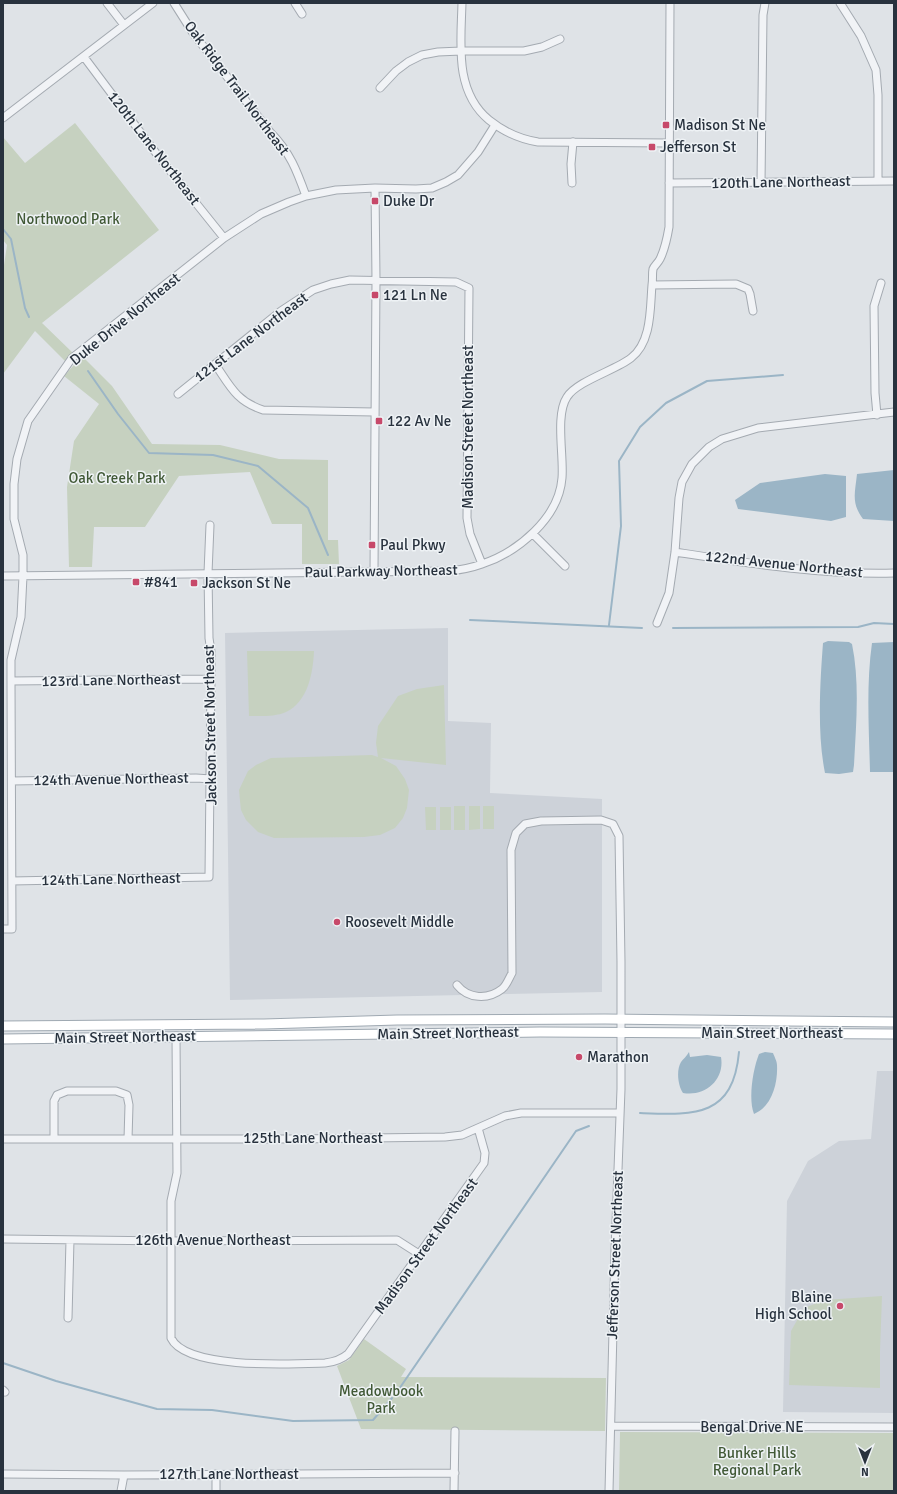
<svg xmlns="http://www.w3.org/2000/svg" width="897" height="1494" viewBox="0 0 897 1494" font-family="Signika,sans-serif">
<style>
.built{fill:#cdd2d9}
.green{fill:#c6d1c0}
.water{fill:#9bb5c6}
.lines{fill:none;stroke-linecap:round;stroke-linejoin:round}
.stream{stroke:#9bb5c6;stroke-width:2}
.minor-casing{stroke:#a4aab1;stroke-width:9}
.major-casing{stroke:#9fa9b2;stroke-width:11}
.minor{stroke:#f1f3f6;stroke-width:7}
.major{stroke:#fff;stroke-width:9}
.poi-dot{fill:#c7496a;stroke:#eef2f5;stroke-width:1.5}
.labels{text-anchor:middle;stroke-width:3;stroke-linejoin:round;paint-order:stroke}
.street-label{font-size:15px;fill:#28323e;stroke:#eef2f5}
.poi-label{font-size:15px;fill:#28323e;stroke:#eef2f5;text-anchor:start}
.park-label{font-size:15px;fill:#415936;stroke:#eef2f5}
</style>
<rect width="100%" height="100%" fill="#dfe3e7"/>
<path class="built" d="M448,628V721L491,723L490,793L602,799V992L230,1000L225,633Z
M877,1071H894V1413L783,1412L787,1201L808,1161L839,1141L871,1139Z"/>
<path class="green" d="M75,123L159,230L42,323L73,353L65,361L35,331L3,374V272L7,245L3,240V137L25,163Z
M82,356L112,386L152,444L220,445L279,459L328,460V540H338L339,564H302V524H272L250,472L179,476L145,527H94L92,567H69L67,487L74,441L99,404L64,376Z
M247,651H314C313,673 308,702 286,712C275,717 260,716 249,716Z
M444,685L446,765L381,758L396,766L405,779L409,790L407,808L403,818L395,828L380,835L364,837L274,838L258,832L246,820L241,810L240,801L239,790L248,771L256,765L271,758L372,755L378,757L376,743L378,726L398,696L417,689Z
M454,806H465V830H454Z
M469,806H480V829L469,830Z
M483,806H494V829H483Z
M425,807H436V830H426Z
M440,807H451V830H440Z
M882,1296L880,1351V1388L789,1385L791,1331L804,1308L825,1300Z
M364,1339L406,1369L401,1377L606,1378L605,1431L361,1429L337,1366L349,1360Z
M620,1432L894,1433V1491H619Z"/>
<path class="water" d="M894,470V521L863,519C851,503 855,493 857,474Z
M825,474L846,476V517L831,521L738,509L735,500L760,483Z
M828,641L849,642L852,644C860,683 856,725 854,765L853,772L839,774L825,773C817,734 820,683 823,643Z
M894,642V772H870C869,729 866,685 872,643Z
M689,1052L690,1057L707,1055L721,1057C725,1080 705,1097 683,1093C678,1086 676,1070 681,1062C683,1059 687,1056 689,1052Z
M765,1052L773,1053C774,1056 777,1061 777,1065C778,1083 772,1107 754,1114C748,1099 753,1069 759,1054Z"/>
<g class="lines">
<path class="stream" d="M3,229L11,239L25,308L29,317
M88,371L118,414L149,453L213,455L258,466L308,508L328,555
M470,620L642,628
M609,625L621,526L619,461L640,427L666,403L707,381L783,375
M673,628L858,627L874,623L894,624
M640,1113C694,1115 733,1118 739,1052
M3,1363L56,1381L157,1409L212,1410L293,1421L373,1420L392,1398
M397,1392L576,1131L589,1126"/>
<g class="minor-casing">
<path id="minor" d="M107,3L124,25
M174,3L193,33L270,132C290,152 297,171 306,196
M295,3L302,14
M462,3C461,43 454,91 489,120C504,132 519,139 538,142L669,143
M840,3L861,36L876,70L878,95V181
M84,57L159,157L224,238
M380,88L396,71L408,62L422,55L438,52L461,51H524L542,47L560,39
M3,118L153,3
M572,183L571,164L573,142
M669,183L894,181
M761,183L763,15L765,3
M652,285L736,284L748,289L750,294L753,311
M215,364C230,386 236,401 263,410L374,412
M178,394L281,311L313,290L331,284L350,280L456,282L469,288L467,518L470,534L482,564
M877,415L875,393L874,306L881,283
M533,534L565,566
M675,552C747,563 821,575 894,573
M374,572L376,280L375,188
M3,576L449,571C460,570 471,568 482,564C518,552 559,518 562,478C564,456 555,415 567,397C577,381 616,370 631,358C652,342 650,308 652,285C653,280 652,274 653,269C654,266 658,263 660,259C665,249 667,239 669,227L670,3
M657,623L669,593L675,552L679,498L682,482L692,464L709,447L722,439L758,428L894,412
M11,681L211,679
M12,781L196,778L211,779
M12,881L209,877L211,679V652L209,638L208,573L210,525
M3,929H12L11,681V660L21,617L23,576V555L14,519V484L17,459L28,421L72,358L224,238L261,214L289,202L306,196L336,190L375,188L416,189L432,188L446,182L458,175L478,152L495,125
M457,985C468,999 488,1000 502,989C507,985 509,978 512,973L511,850L516,833L525,824L541,821L601,820L613,824L619,836L621,962V1089L615,1250L609,1491
M176,1036L177,1173L171,1201V1338C186,1370 294,1364 325,1363C334,1362 341,1360 348,1354L484,1163L485,1153L478,1128
M3,1139H296L445,1137L462,1135L505,1116L521,1113H619
M54,1139V1101L57,1095L67,1091H116L127,1095L129,1105L128,1139
M3,1239L171,1241L397,1240L419,1254
M68,1318L70,1240
M3,1390L5,1392
M611,1426L894,1427
M3,1474L124,1475L455,1473
M216,1474V1491
M121,1491L124,1475
M454,1491L455,1431"/>
</g>
<g class="major-casing">
<path id="major" d="M3,1026L264,1024L397,1020L605,1019L894,1022
M3,1039L540,1032L894,1034"/>
</g>
<use href="#minor" class="minor"/>
<use href="#major" class="major"/>
</g>
<g class="poi-dot">
<rect x="662" y="121" width="8" height="8" rx="2"/>
<rect x="648" y="143" width="8" height="8" rx="2"/>
<rect x="371" y="197" width="8" height="8" rx="2"/>
<rect x="371" y="291" width="8" height="8" rx="2"/>
<rect x="375" y="417" width="8" height="8" rx="2"/>
<rect x="368" y="541" width="8" height="8" rx="2"/>
<rect x="132" y="578" width="8" height="8" rx="2"/>
<rect x="190" y="579" width="8" height="8" rx="2"/>
<circle cx="337" cy="922" r="4"/>
<circle cx="579" cy="1057" r="4"/>
<circle cx="840" cy="1306" r="4"/>
</g>
<g class="labels">
<g class="street-label">
<text transform="translate(237 88) rotate(53)" y="5">Oak Ridge Trail Northeast</text>
<text transform="translate(154 148) rotate(52)" y="5">120th Lane Northeast</text>
<text transform="translate(781 182) rotate(-1)" y="5">120th Lane Northeast</text>
<text transform="translate(125 319) rotate(-39)" y="5">Duke Drive Northeast</text>
<text transform="translate(251 337) rotate(-37)" y="5">121st Lane Northeast</text>
<text transform="translate(468 427) rotate(-90)" y="5">Madison Street Northeast</text>
<text transform="translate(784 564) rotate(6)" y="5">122nd Avenue Northeast</text>
<text transform="translate(381 571) rotate(-1)" y="5">Paul Parkway Northeast</text>
<text transform="translate(111 680) rotate(-1)" y="5">123rd Lane Northeast</text>
<text transform="translate(210 725) rotate(-91)" y="5">Jackson Street Northeast</text>
<text transform="translate(111 779) rotate(-1)" y="5">124th Avenue Northeast</text>
<text transform="translate(111 879) rotate(-1)" y="5">124th Lane Northeast</text>
<text transform="translate(448 1033) rotate(-1)" y="5">Main Street Northeast</text>
<text x="772" y="1038">Main Street Northeast</text>
<text transform="translate(125 1037) rotate(-1)" y="5">Main Street Northeast</text>
<text x="313" y="1143">125th Lane Northeast</text>
<text x="213" y="1245">126th Avenue Northeast</text>
<text transform="translate(426 1246) rotate(-54)" y="5">Madison Street Northeast</text>
<text transform="translate(615 1255) rotate(-88)" y="5">Jefferson Street Northeast</text>
<text x="752" y="1432">Bengal Drive NE</text>
<text x="229" y="1479">127th Lane Northeast</text>
</g>
<g class="poi-label">
<text x="674" y="130">Madison St Ne</text>
<text x="660" y="152">Jefferson St</text>
<text x="383" y="206">Duke Dr</text>
<text x="383" y="300">121 Ln Ne</text>
<text x="387" y="426">122 Av Ne</text>
<text x="380" y="550">Paul Pkwy</text>
<text x="144" y="587">#841</text>
<text x="202" y="588">Jackson St Ne</text>
<text x="345" y="927">Roosevelt Middle</text>
<text x="587" y="1062">Marathon</text>
<text x="832" y="1302" text-anchor="end">Blaine<tspan x="832" dy="17">High School</tspan></text>
</g>
<g class="park-label">
<text x="68" y="224">Northwood Park</text>
<text x="117" y="483">Oak Creek Park</text>
<text x="381" y="1396">Meadowbook<tspan x="381" dy="17">Park</tspan></text>
<text x="757" y="1458">Bunker Hills<tspan x="757" dy="17">Regional Park</tspan></text>
</g>
</g>
<rect width="897" height="1494" fill="none" stroke="#28323e" stroke-width="8"/>
<g transform="translate(865 1462) rotate(180)" stroke="#eef2f5" stroke-width="3" paint-order="stroke">
<path d="M0-3L7 15L0 10L-7 15Z" fill="#28323e"/>
<text y="-6" font-size="11" font-weight="bold" text-anchor="middle" fill="#28323e">N</text>
</g>
</svg>
